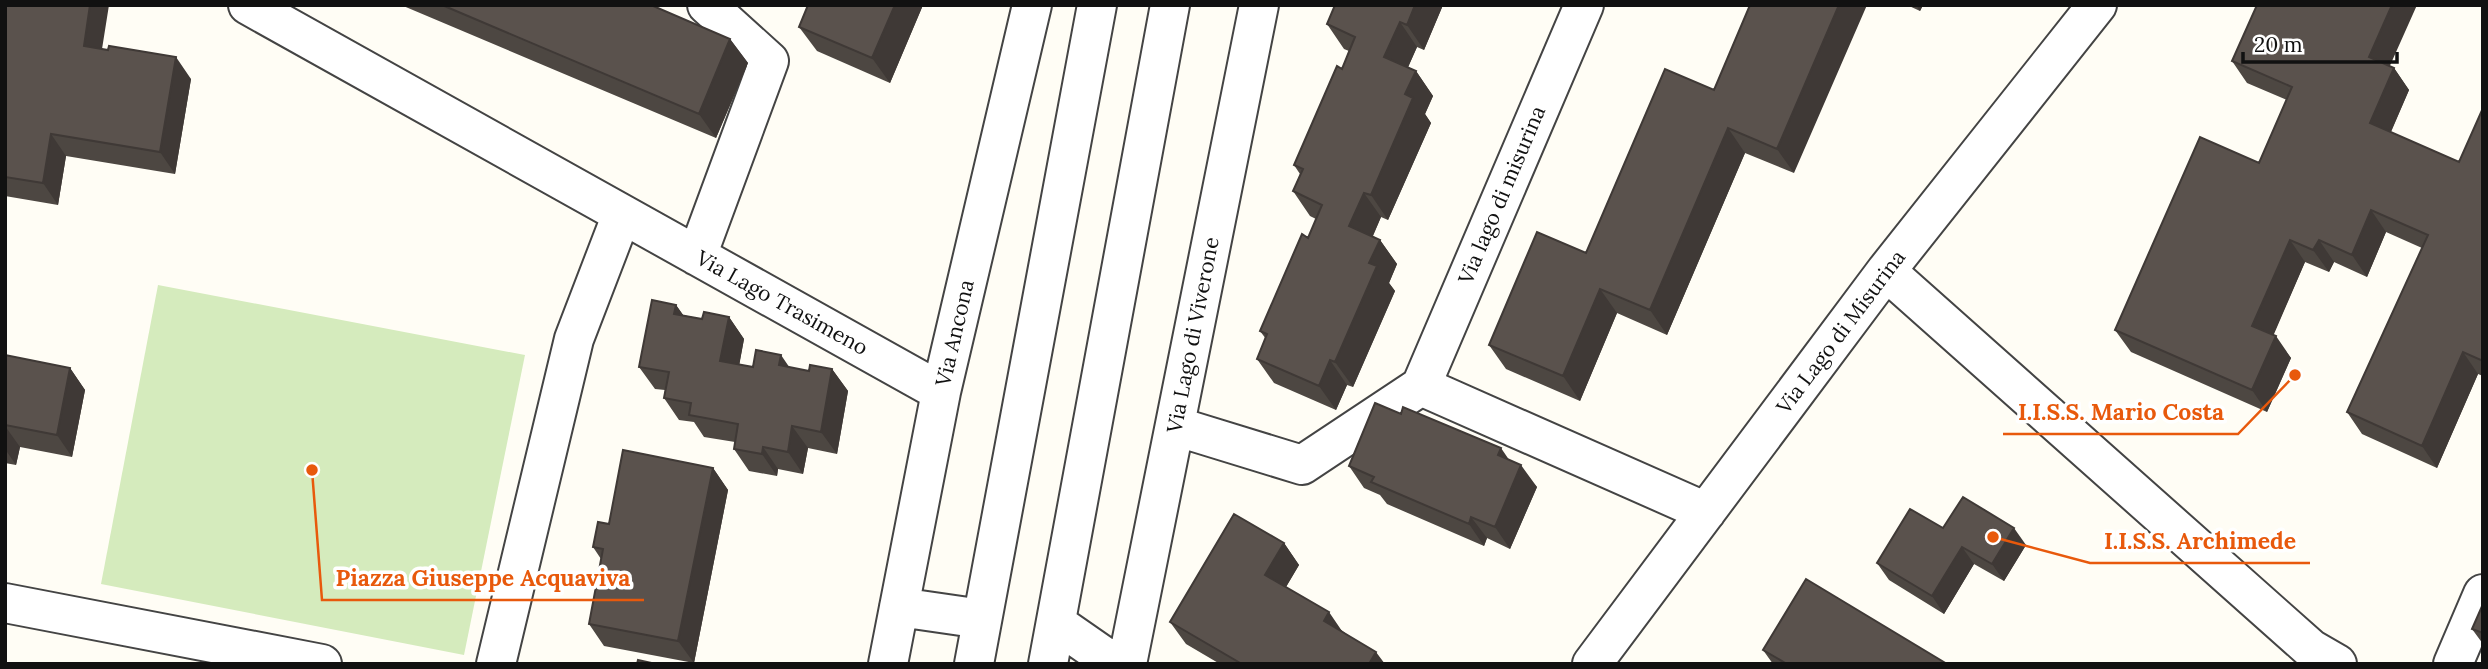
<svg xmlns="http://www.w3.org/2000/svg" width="2488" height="669" viewBox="0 0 2488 669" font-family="Lora,serif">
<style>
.green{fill:#d5ebbd}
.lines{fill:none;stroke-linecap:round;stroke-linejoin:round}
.minor-casing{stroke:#444;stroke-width:42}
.minor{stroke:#fff;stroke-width:38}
.wall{fill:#4d4742}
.shaded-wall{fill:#3f3936}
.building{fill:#5a524d;stroke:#3f3936;stroke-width:2}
.labels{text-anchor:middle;stroke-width:7;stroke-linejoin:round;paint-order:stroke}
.street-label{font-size:21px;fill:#111;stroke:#fff}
.leader{fill:none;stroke:#e8590c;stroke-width:2.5}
.callout-dot{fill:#e8590c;stroke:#fff;stroke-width:2.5}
.callout-label{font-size:23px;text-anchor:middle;font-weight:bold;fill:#e8590c;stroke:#fff;stroke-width:7;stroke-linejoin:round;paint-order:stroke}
</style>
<rect width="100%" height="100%" fill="#fffdf5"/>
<path class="green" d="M158,285L525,355L464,655L101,584Z"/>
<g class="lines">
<g class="minor-casing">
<path id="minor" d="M248,5L941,392
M697,256L769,61L707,5
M1886,271L2311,649L2337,664
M1421,386L1584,5
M1421,386L1706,512
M1175,426L1302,465L1421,386
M5,603L322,664
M899,607L982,619
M1056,623L1115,664
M496,664L574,339L622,214
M888,664L941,392L1032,5
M974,664L1097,5
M1048,664L1170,5
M1127,664L1259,5
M1592,664L1886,271L2097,5
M2453,664L2483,594"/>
</g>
<use href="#minor" class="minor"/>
</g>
<path class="wall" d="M5,5L102,49L191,79L175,174L66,156L58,205L5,196Z
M401,5H651L730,39L748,63L716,138Z
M808,5H923L890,83L817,51L799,27Z
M1335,5H1443L1424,50L1417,47L1408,67L1416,71L1433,96L1425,114L1431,123L1388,220L1381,217L1373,236L1380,240L1397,264L1389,283L1395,291L1353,387L1347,385L1336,410L1274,383L1257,359L1266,339L1260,331L1308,238L1316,219L1310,216L1293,191L1300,174L1294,165L1342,69L1349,51L1344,49L1327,24Z
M1750,5L1794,173L1745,153L1667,335L1617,313L1580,401L1506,369L1489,345L1586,253L1714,90Z
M1907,5H1923L1920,11Z
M2232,61L2390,67L2394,68L2409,90L2391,132L2459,162L2483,108V376L2478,374L2437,468L2362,434L2347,412L2422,248L2386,232L2367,277L2334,262L2329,272L2305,262L2273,335L2291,358L2267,412L2131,352L2115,330L2259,163L2287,100L2247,83Z
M676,305L683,315L702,319L729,317L744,339L739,365L753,367H789L809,371L832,369L848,391L837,454L808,448L803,474L778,469L777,476L749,471L734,449L735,442L704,437L694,422L679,420L664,398L665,390L655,389L639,367Z
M5,355L70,368L85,390L72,457L20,447L16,465L5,463Z
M1509,460L1537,487L1510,549L1487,538L1484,546L1387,504L1380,495L1364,488L1349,466Z
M713,468L728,490L694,663L604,646L589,624L601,559L593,547L609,524Z
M1943,528L2026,545L2004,581L1974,564L1944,614L1889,580L1877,563Z
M1284,543L1299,565L1286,587L1385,664H1220L1186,644L1170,622Z
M2483,604V644L2472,629Z
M1763,650L1947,664H1773Z"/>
<path class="shaded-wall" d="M90,5H109L99,68L84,46Z
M895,5H923L890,83L872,58Z
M1415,5H1443L1424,50L1407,25Z
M1839,5H1867L1794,173L1777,149Z
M1916,5H1923L1920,11Z
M2392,5H2417L2384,79L2369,57Z
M1400,22L1417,47L1402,81L1384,57Z
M730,39L748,63L716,138L699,114Z
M176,57L191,79L175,174L160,152Z
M2394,68L2409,90L2385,145L2370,123Z
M1416,71L1433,96L1425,114L1431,123L1388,220L1371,195L1405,94Z
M1728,128L1745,153L1667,335L1650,310Z
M51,134L66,156L58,205L43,183Z
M1364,193L1381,217L1366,251L1349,226Z
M2371,210L2386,232L2367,277L2352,255Z
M1380,240L1397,264L1389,283L1395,291L1353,387L1335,362L1369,263Z
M2290,240L2305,262L2268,348L2252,326Z
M2319,240L2334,262L2329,272L2313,250Z
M1600,289L1617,313L1580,401L1563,376Z
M676,305L691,326L674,314Z
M729,317L744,339L736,383L720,361Z
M2276,336L2291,358L2267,412L2252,390Z
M2463,352L2478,374L2437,468L2422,446Z
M781,355L796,377L779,365Z
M1330,360L1347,385L1336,410L1319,386Z
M70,368L85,390L72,457L57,435Z
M832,369L848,391L837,454L821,432Z
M5,426L20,447L16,465L5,449Z
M792,426L808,448L803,474L788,452Z
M763,447L778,469L777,476L762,454Z
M1501,448L1516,470L1498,455Z
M1521,465L1537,487L1510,549L1495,527Z
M713,468L728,490L694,663L678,641Z
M1471,517L1487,538L1484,546L1469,524Z
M2014,528L2026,545L2004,581L1992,564Z
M1284,543L1299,565L1280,597L1265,575Z
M1962,547L1974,564L1944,614L1932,596Z
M1329,612L1344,634L1324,621Z
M1376,652L1385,664H1369Z"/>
<path class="building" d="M5,5H90L84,46L108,50L109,46L176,57L160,152L51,134L43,183L5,177Z
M442,5H651L730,39L699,114Z
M808,5H895L872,58L799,27Z
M1335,5H1415L1407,25L1400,22L1384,57L1416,71L1405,94L1413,98L1371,195L1364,193L1349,226L1380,240L1369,263L1377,266L1335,362L1330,360L1319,386L1257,359L1267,334L1260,331L1302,234L1308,238L1322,205L1293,191L1303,169L1294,165L1337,66L1342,69L1355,37L1327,24Z
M1750,5H1839L1777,149L1728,128L1650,310L1600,289L1563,376L1489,345L1537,232L1586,253L1665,69L1714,90Z
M2257,5H2392L2369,57L2394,68L2370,123L2459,162L2483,108V361L2463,352L2422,446L2347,412L2428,235L2371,210L2352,255L2319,240L2313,250L2290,240L2252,326L2276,336L2252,390L2115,330L2200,137L2259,163L2292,87L2232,61Z
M652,300L676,305L674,314L702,319L704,312L729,317L720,361L753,367L756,350L781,355L779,365L809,371L810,365L832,369L821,432L792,426L788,452L763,447L762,454L734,449L738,424L689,415L691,403L664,398L669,372L639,367Z
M5,355L70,368L57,435L5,425Z
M1375,403L1401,414L1403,407L1501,448L1498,455L1521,465L1495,527L1471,517L1469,524L1371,482L1374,477L1349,466Z
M623,450L713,468L678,641L589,624L603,549L593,547L598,522L609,524Z
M1963,497L2014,528L1992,564L1962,547L1932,596L1877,563L1910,509L1943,528Z
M1234,514L1284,543L1265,575L1329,612L1324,621L1376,652L1369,664H1242L1170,622Z
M1806,579L1947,664H1787L1763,650Z
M2483,604V633L2472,629Z
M638,660L656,664H637Z"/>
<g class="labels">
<g class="street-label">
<text transform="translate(1502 195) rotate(-67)" y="7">Via lago di misurina</text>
<text transform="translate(782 303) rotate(29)" y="7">Via Lago Trasimeno</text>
<text transform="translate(1841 332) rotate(-53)" y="7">Via Lago di Misurina</text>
<text transform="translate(955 333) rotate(-77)" y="7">Via Ancona</text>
<text transform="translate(1193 335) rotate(-79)" y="7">Via Lago di Viverone</text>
</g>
</g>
<path class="leader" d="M2295 375L2238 434H2003M1993 537L2090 563H2310M312 470L322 600H644"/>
<g class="callout-dot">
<circle cx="2295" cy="375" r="7"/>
<circle cx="1993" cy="537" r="7"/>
<circle cx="312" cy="470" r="7"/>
</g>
<g class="callout-label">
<text x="2121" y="420">I.I.S.S. Mario Costa</text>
<text x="2200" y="549">I.I.S.S. Archimede</text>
<text x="483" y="586">Piazza Giuseppe Acquaviva</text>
</g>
<rect width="2488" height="669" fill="none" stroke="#111111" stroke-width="14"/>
<path d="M2243 52v10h154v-10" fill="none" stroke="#111111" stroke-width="3.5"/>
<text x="2254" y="52" font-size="21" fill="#111111" stroke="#ffffff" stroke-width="5" paint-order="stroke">20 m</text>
</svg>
